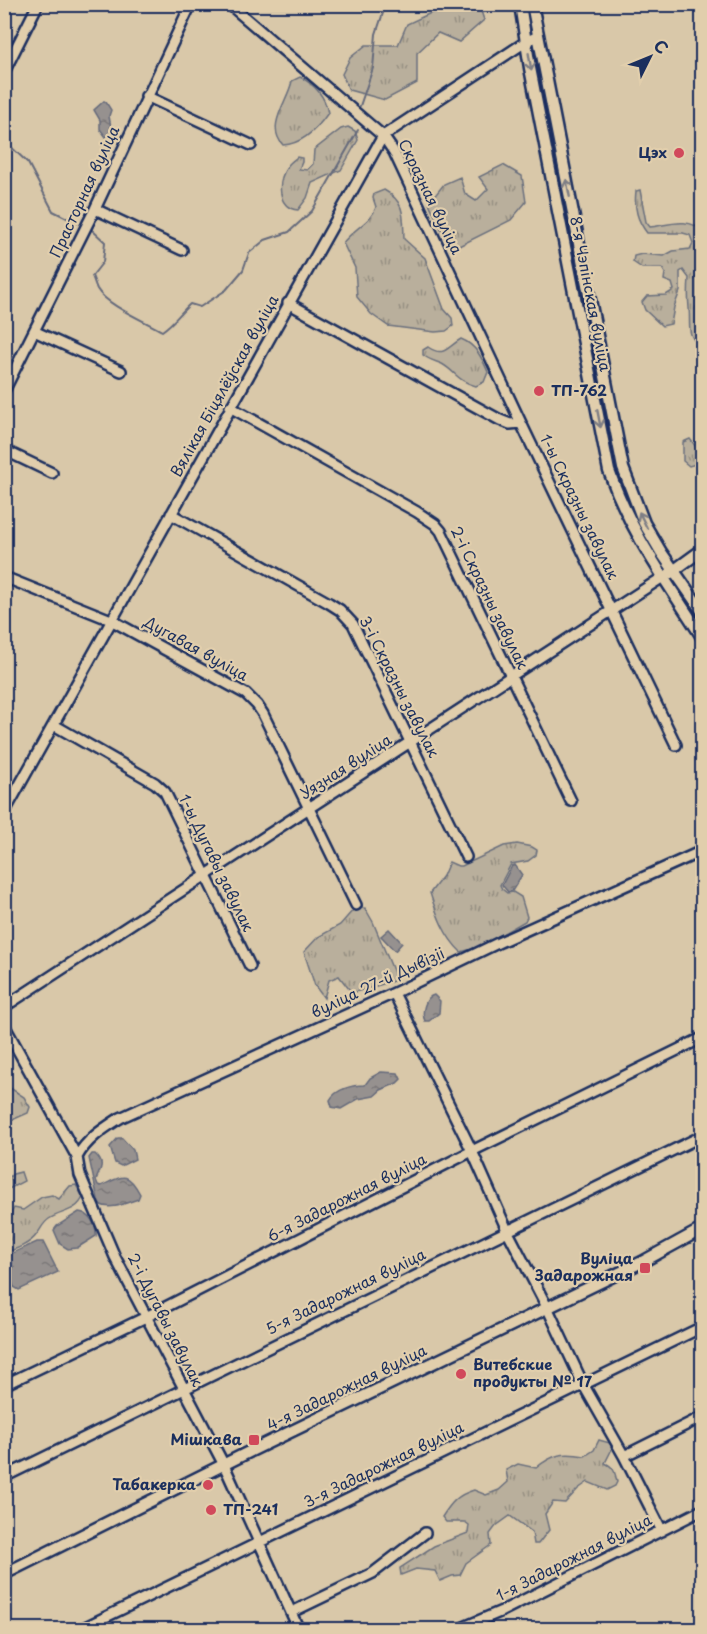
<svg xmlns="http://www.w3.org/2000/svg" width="707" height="1634" viewBox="0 0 707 1634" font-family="'Playpen Sans',sans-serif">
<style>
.grass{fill:url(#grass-tufts);stroke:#6a6f7d;stroke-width:1.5}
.water{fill:url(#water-ripples);stroke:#656a7b;stroke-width:1.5}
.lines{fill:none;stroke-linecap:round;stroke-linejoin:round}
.stream{stroke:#656a7b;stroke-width:2}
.minor-casing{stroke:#1b2f5e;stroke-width:14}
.major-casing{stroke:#1b2f5e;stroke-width:15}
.minor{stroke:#e1ceac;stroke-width:9}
.major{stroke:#e1ceac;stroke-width:10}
.oneway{stroke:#7e7e85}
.poi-dot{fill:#d1495b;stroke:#e1ceac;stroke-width:2}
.labels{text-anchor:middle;stroke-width:4.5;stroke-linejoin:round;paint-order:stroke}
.poi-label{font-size:15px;font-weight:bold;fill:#1b2f5e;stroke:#e1ceac;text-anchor:end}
.street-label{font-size:15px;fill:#1b2f5e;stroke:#e1ceac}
</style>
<defs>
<pattern id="grass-tufts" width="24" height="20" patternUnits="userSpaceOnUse" patternTransform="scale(1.5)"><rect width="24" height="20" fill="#b9af9c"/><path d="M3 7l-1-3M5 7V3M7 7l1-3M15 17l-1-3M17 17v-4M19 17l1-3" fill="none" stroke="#968f82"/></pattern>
<pattern id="water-ripples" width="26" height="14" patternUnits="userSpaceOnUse" patternTransform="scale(1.5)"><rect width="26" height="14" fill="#96918f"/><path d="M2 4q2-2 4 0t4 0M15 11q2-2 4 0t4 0" fill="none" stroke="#7a7778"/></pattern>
</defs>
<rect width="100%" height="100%" fill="#d9c8a9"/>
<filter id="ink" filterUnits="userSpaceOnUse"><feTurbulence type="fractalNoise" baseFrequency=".0167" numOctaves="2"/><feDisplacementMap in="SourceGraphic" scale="12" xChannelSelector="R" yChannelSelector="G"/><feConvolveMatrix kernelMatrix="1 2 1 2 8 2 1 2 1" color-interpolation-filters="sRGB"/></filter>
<g filter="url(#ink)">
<path class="grass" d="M441,5H479L484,20L459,42L438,33L417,53V83L385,100L349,90L342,74L350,58L366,45H398L407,24L433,12Z
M537,64H539L608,430L626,498L637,523L634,524L614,470L605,430Z
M300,77C314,84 325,96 328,113C317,129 303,144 283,145C265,126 288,101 292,81Z
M348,127L355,131L358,140L341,170L312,183L307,198L298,210C277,208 277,182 287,167C289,163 294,160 297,157L302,158V162L299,169L307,170L313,164L314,150L341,129Z
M503,165L522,176L526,202L511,220L451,250L429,203L444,184L460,177L465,194L476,201L488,189L479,177Z
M384,190C406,202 403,217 404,239L425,258L444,309L452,318L453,326L446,331L435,332L388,326L371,314L357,297L355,268L343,243C352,230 372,221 376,207L373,198L374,194Z
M640,190L646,222L650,227C667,225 691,216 702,232V348C685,335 691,326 689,308C688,297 688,289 689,278L683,270L680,272V291L674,307L671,324L662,326L645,310L642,302L647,296L666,295L674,290L672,283L664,280L665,273L662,268H642L633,262L634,256L642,254L664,256L673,251L690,249L693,243L690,235L683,233H647C637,220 634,208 636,191Z
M461,339C476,345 482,358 488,372L484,382L476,386C457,381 456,372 442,364C435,361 429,360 423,355V350L428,347C444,358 447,347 461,339Z
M690,439C697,447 699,453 696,464L689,466L683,461V442Z
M517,844L532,847L537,850L536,855L528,861L511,864L500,885L502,889L507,893L513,892L521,897L527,917L525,921L479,947L461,952C444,936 437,915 430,893L443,876L449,862L458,866H462L504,846Z
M365,908L373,922L397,980L352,993L339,976L329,980L324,998L315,986L304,952L318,937L340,925L354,909Z
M4,1084L24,1097L30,1107L28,1113L5,1123Z
M21,1172L24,1181L5,1191V1181L13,1174Z
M76,1185L83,1197C77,1212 61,1211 49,1219C43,1223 41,1229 37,1234C31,1243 15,1251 5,1251V1224L14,1208L23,1210L42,1197L52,1195L59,1199L70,1186Z
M599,1440L610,1443L612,1449L605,1463C614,1467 615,1472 617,1482L615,1486L607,1490L588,1482L578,1489L565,1503L553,1502L545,1514L549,1530L538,1544H534L532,1532L510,1516L496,1526L490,1534L491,1545L466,1563L460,1575L452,1576L440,1581L435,1571L416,1569L401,1575L400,1568L434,1546L468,1533L469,1525L465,1522H446L442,1517C451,1503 457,1495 474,1490L486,1495L499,1490L508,1482L506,1470L518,1464L536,1468C553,1454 563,1452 585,1456L594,1450Z"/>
<path class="water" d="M104,101L106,102L111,110L109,116L112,133L106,137L100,129V120L94,110Z
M515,865L522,875L512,891L508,892L502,885L512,866Z
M389,929L402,943L395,951L381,936Z
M434,995L440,1001L439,1013L429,1021H425C421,1013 425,997 434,995Z
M381,1072L398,1073L401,1079L397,1083L381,1090L374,1096L358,1099L341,1109L332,1107L330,1100C336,1089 352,1085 365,1085L370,1078Z
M118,1138H122L133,1150L135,1159L121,1166L115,1163L110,1147Z
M92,1154H95C106,1164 100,1169 96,1180L98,1185L101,1186C123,1176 127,1170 140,1194L138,1199C126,1203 111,1211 99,1204L89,1158Z
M79,1212C90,1213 97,1226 96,1236L77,1248L68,1249L60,1244L54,1230L57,1226Z
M37,1242H43L58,1272L19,1290L14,1287L5,1260L6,1256Z"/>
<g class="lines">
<path class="stream" d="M360,106L373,68L376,34L386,4
M6,142L28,163L53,211L77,223
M92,230L105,242L103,262L92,276C94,280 95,285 97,289C106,305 145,321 162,331C174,323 180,313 190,304L200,307L226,290L243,270L249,253L265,240L289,232L312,211L358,130"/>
<g class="minor-casing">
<path id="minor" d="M229,4L383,136L394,152L521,423
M4,72L38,4
M146,96L251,145
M95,209L182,250
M288,303L500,420L510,424L521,423L676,745
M34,331L121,371
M4,391L95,209L191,4
M230,407L417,512L435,524L441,531L571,801
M4,450L52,473
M171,514L329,603L340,610L353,624L466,857
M4,577L111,620L246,694L257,705L263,714L356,905
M54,725L155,783L165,792L250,966
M4,813L383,136L527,41L538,36
M394,993L472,1151L507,1230L547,1307L583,1384L624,1456L662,1531
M4,1007L663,577
M4,1025L77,1157L80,1175L115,1257L224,1465L299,1630
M77,1157C87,1139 103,1129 120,1118L394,993L500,942L702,851
M4,1385L146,1317L472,1151L702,1038
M624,1456L702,1417
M4,1477L702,1136
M292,1612L373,1573L425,1533
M79,1630L702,1327
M457,1630L502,1611L702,1510"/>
</g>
<g class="major-casing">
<path id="major" d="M520,4L530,68L609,471C632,536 666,580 702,637
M532,4L623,468L644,523L661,552L702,611
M669,574L702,550
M4,1574L259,1447L642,1262L702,1229"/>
</g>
<use href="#minor" class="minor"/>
<use href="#major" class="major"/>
</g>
<defs><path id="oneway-shaft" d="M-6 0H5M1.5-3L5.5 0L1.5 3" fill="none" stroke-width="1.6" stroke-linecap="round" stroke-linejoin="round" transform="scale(1.5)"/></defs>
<g class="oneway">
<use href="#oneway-shaft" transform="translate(530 62) rotate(81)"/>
<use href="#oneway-shaft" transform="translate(568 188) rotate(-101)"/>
<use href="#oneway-shaft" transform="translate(599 419) rotate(79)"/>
<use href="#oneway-shaft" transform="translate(643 520) rotate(-116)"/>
</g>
</g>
<g class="poi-dot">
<circle cx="679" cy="153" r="6"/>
<circle cx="539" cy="391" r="6"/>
<rect x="639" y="1262" width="12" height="12" rx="3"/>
<circle cx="461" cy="1374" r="6"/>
<rect x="248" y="1434" width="12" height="12" rx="3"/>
<circle cx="208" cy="1485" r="6"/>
<circle cx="211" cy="1510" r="6"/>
</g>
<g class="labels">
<g class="poi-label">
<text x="667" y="158">Цэх</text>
<text x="551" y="396" text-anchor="start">ТП-762</text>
<text x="633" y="1264">Вуліца<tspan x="633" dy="17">Задарожная</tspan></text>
<text x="473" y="1370" text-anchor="start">Витебские<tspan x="473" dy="17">продукты № 17</tspan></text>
<text x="242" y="1445">Мішкава</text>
<text x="196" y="1490">Табакерка</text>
<text x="223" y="1515" text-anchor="start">ТП-241</text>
</g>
<g class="street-label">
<text transform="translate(85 192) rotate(-65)" y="5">Прасторная вуліца</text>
<text transform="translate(430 197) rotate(64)" y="5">Скразная вуліца</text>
<text transform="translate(590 294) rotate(79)" y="5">8-я Чэпінская вуліца</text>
<text transform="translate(225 386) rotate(-61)" y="5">Вялікая Біцялёўская вуліца</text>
<text transform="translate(579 507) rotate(64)" y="5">1-ы Скразны завулак</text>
<text transform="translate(489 598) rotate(64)" y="5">2-і Скразны завулак</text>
<text transform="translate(196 649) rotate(29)" y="5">Дугавая вуліца</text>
<text transform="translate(399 687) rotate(63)" y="5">3-і Скразны завулак</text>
<text transform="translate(346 767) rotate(-33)" y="5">Уязная вуліца</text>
<text transform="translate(216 863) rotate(64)" y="5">1-ы Дугавы завулак</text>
<text transform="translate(378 983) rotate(-25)" y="5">вуліца 27-й Дывізіі</text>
<text transform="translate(347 1198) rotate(-27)" y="5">6-я Задарожная вуліца</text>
<text transform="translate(346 1292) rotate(-26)" y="5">5-я Задарожная вуліца</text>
<text transform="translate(165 1320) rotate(63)" y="5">2-і Дугавы завулак</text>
<text transform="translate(347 1388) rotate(-26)" y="5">4-я Задарожная вуліца</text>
<text transform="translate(384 1465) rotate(-26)" y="5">3-я Задарожная вуліца</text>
<text transform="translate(574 1558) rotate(-27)" y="5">1-я Задарожная вуліца</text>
</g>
</g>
<rect width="707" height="1634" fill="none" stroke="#e1ceac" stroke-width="24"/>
<rect x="12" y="12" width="683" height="1610" fill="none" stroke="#1b2f5e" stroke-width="2" filter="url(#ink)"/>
<g transform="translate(650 57) rotate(47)" stroke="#e1ceac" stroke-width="4.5" paint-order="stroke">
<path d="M0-4.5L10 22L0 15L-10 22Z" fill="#1b2f5e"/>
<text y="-9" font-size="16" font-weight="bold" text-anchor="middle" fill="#1b2f5e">С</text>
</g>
</svg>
